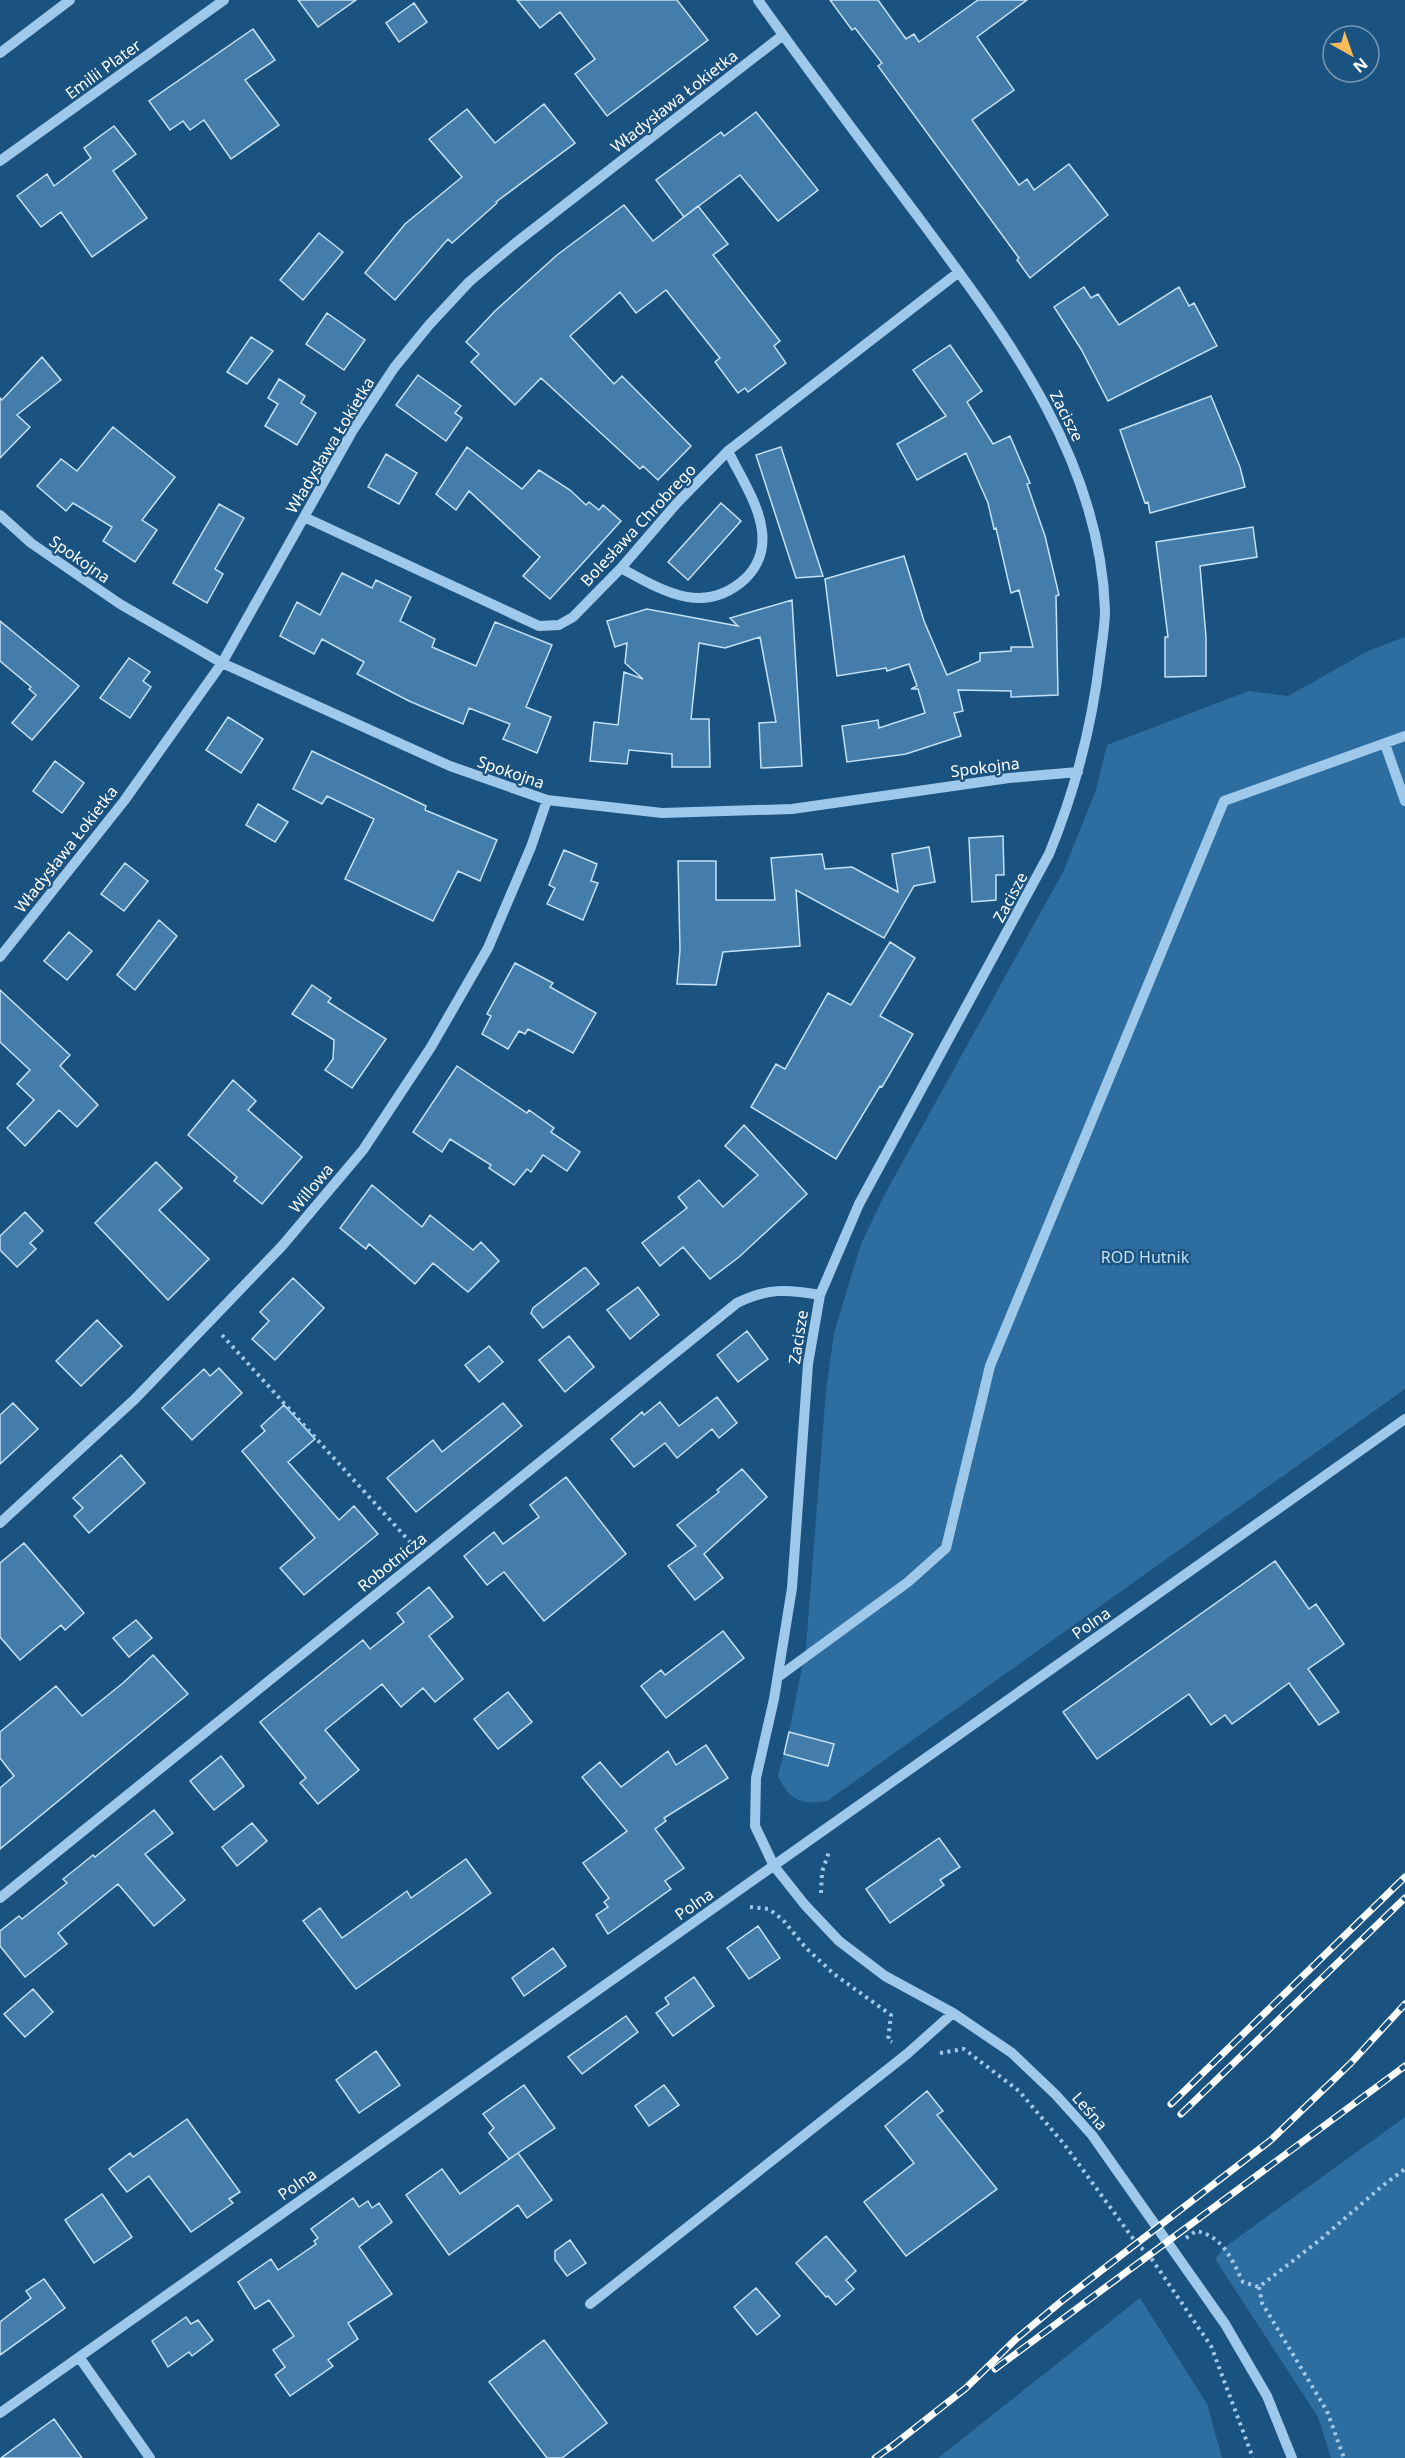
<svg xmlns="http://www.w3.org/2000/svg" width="1405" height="2458" viewBox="0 0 1405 2458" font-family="'Noto Sans',sans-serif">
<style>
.green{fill:#2e6d9f}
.building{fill:#447daa;stroke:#c3e1f7;stroke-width:1.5}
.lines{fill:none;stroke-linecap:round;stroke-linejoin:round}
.path{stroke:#9fc9ea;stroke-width:4;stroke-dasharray:3 4.5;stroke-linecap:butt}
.minor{stroke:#9fc9ea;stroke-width:10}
.rail-casing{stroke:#fff;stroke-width:7}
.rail{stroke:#1b5380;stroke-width:4.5;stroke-dasharray:14;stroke-linecap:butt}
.labels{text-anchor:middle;stroke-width:4.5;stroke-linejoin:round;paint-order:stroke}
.street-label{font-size:16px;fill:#fff;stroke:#1b5380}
.park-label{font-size:16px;fill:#c3e1f7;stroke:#1b5380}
</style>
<rect width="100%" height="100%" fill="#1b5380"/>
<path class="green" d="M1405,637V1389L827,1801C801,1805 790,1801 778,1776L789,1733L806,1647L826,1391L834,1333L861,1244L886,1192L1063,872L1096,790L1107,745L1249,691L1288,696L1368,651Z
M1405,2117V2458H1331L1318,2417L1215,2259L1225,2247Z
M1140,2298L1207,2404L1222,2458H938Z"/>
<path class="building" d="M298,0H356L318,27Z
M517,0H677L708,40L607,116L575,74L595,59L560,12L540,28Z
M830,0H878L906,39L914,34L919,42L978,0H1027L977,37L1014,90L972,120L1019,185L1027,179L1034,190L1069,164L1108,215L1030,278L1017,260L1019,258L878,66L882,63L855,28L852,30Z
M414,3L427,22L399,42L386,23Z
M253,29L275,60L245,80L279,125L231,159L204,120L190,130L183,121L170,130L149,101Z
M544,104L575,143L496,202L497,203L452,243L448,239L395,300L365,273L405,224L462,177L429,139L467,109L495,143Z
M756,112L818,190L778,221L740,175L684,217L656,180L721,132L724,136Z
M114,126L136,154L113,171L147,218L92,257L61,212L41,227L17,196L47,174L54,186L91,158L84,148Z
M624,205L653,241L698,206L728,244L713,255L780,341L774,346L786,363L748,392L745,388L738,393L715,362L720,358L666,290L636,313L620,292L570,336L614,384L622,376L691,446L658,480L643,466L640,469L541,378L515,405L471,362L479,354L466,342L495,311L557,255Z
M319,233L343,252L303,300L280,280Z
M1084,287L1091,298L1098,294L1119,325L1179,287L1189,306L1194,303L1217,346L1108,401L1081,349L1054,307Z
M327,313L365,340L344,370L306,344Z
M251,337L273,351L247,384L227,372Z
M950,345L982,391L967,402L993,444L1010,436L1030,483L1027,484L1045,536L1059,595L1056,596L1058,695L1011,697V691L958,690L963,711L954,713L961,736L906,754L847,762L842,726L878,720L879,728L925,713L918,689H911L917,686L909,664L887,671L886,668L837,676L825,579L904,556L924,621L947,675L980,661V653L1011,651V647H1033L1019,590L1011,593L996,528L994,529L988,503L966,453L917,480L897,444L946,416L913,370Z
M42,357L61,380L17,415L30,427L0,458V398L2,400Z
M418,375L461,406L455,413L462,418L446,441L396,405Z
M279,379L305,396L301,403L316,413L297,445L265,426L278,404L268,398Z
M1211,396L1240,467L1245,487L1150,513L1148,502L1145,503L1120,430Z
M113,427L175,477L142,520L157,530L135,562L103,541L112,527L73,503L66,511L37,486L61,459L77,471Z
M467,447L522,489L539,470L570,490L586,505L589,502L599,510L603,505L621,521L550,599L523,576L540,557L469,491L456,510L436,494Z
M781,447L823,576L796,578L756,455Z
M386,454L417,473L399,504L368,487Z
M721,503L741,521L688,580L668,562Z
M219,504L244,518L215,569L223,574L207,603L173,583Z
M1253,527L1257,557L1200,566L1206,637V676L1165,677V637H1168L1156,542Z
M342,573L372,588L376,580L411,597L400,621L435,639L432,647L476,666L495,622L552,645L526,707L551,717L537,753L503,739L510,724L469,708L463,724L409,701L357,674L364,662L322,639L314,654L280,636L297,602L320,615Z
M792,600L802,766L761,768L759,723L776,722L760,637L725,648L699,643L691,719H709L710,767H672V754L629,750L627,764L590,761L594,722L618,725L624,672L643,679L625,663L627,643L615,647L607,621L647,609L738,626L730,618Z
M0,621L79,686L32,740L12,723L36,695L29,689L31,687L0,661Z
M129,658L150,672L143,681L151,687L130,718L100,698Z
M228,717L263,739L241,773L206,750Z
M312,751L426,806L425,810L497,840L480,881L458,871L433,921L345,879L374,819L327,796L322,804L293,789Z
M55,761L84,783L62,813L33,791Z
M258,804L288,822L275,842L246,825Z
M1003,836L1004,875H996V900L972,902L969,838Z
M929,847L935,882L914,886L884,938L796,890L800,946L723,952L716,985L677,984L680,950L678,861H716V900H775L771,858L822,854L825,869L852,867L898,892L892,854Z
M564,850L597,864L591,881L598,883L583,920L547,904L555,888L549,885Z
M125,863L148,881L124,911L101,894Z
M159,920L177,936L135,990L117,975Z
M69,932L92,951L67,980L44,961Z
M890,942L915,958L880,1016L913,1034L882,1087L880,1086L836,1159L751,1107L776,1064L785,1069L828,993L851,1005Z
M515,963L553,983L550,987L596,1013L573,1053L528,1029L525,1034L519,1031L508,1049L482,1034L491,1016L487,1014Z
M312,985L331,998L328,1002L386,1039L352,1088L325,1070L333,1059L334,1040L292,1014Z
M0,990L70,1055L60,1066L98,1105L77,1127L59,1110L25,1146L7,1128L34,1100L17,1084L30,1070L0,1042Z
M457,1066L527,1113L529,1110L554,1128L551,1132L580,1152L567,1171L543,1155L531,1172L527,1169L514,1185L489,1168L491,1165L450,1139L442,1152L413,1132Z
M233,1080L256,1101L248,1110L302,1157L262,1204L234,1181L237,1177L188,1135Z
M744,1125L807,1194L739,1257L710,1279L683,1247L660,1266L642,1243L687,1208L678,1197L699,1180L723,1207L758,1175L725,1146Z
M156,1162L182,1188L159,1210L209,1259L168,1300L95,1223Z
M372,1185L422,1227L430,1215L473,1250L481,1242L499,1261L468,1292L433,1263L415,1284L369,1244L366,1249L340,1228Z
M25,1212L43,1231L30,1243L36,1249L17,1267L0,1250V1236Z
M584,1268H586L599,1284L543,1328L531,1313L533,1308Z
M293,1278L324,1308L275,1360L252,1339L269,1321L260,1312Z
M638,1287L659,1315L630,1339L607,1310Z
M97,1320L122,1346L81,1386L56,1361Z
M747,1331L768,1359L738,1382L717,1355Z
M569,1336L594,1367L565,1392L539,1360Z
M489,1346L503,1362L479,1382L465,1365Z
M219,1368L242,1393L192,1440L162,1408L204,1369L210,1376Z
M717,1397L737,1423L719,1438L712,1429L677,1458L665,1443L634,1467L611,1439L642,1412L644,1415L660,1402L679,1426Z
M13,1403L38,1429L0,1464V1415Z
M503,1403L522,1426L416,1512L387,1478L433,1440L442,1452Z
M284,1405L315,1439L288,1462L339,1520L354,1506L378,1534L304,1595L280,1568L315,1538L242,1451L265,1431L261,1426Z
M121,1455L145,1483L89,1533L74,1516L83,1508L73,1498Z
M742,1469L767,1497L704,1554L723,1578L695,1600L668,1566L696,1546L677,1525L719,1492L717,1490Z
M566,1477L626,1554L544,1621L504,1572L487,1585L464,1556L494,1532L503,1544L539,1517L530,1505Z
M24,1543L84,1613L65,1630L61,1625L20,1660L0,1637V1563Z
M1275,1561L1309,1609L1316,1604L1344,1644L1308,1669L1339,1712L1319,1725L1289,1683L1232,1724L1225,1715L1211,1725L1189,1694L1097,1759L1063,1712Z
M429,1587L453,1617L429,1636L463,1679L435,1702L423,1688L401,1707L382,1684L325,1730L359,1770L318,1804L300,1783L306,1778L260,1722L363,1640L370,1649L404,1622L397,1613Z
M136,1620L152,1638L129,1657L113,1638Z
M723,1631L744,1658L666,1718L641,1686L661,1670L665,1675Z
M153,1655L188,1694L0,1849V1788L14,1776L0,1758V1732L56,1686L82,1716L123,1683Z
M508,1692L532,1722L498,1749L474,1719Z
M789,1732L834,1744L828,1766L784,1754Z
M706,1745L728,1778L664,1818L666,1821L655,1829L684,1868L665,1881L671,1889L608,1934L596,1915L608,1907L604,1902L609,1898L583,1863L627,1831L582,1777L600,1762L621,1787L668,1751L676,1765Z
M221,1756L244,1786L214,1810L190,1781Z
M154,1810L173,1833L145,1854L185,1900L154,1926L118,1884L58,1933L67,1944L25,1977L0,1946V1931L19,1916L22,1919L67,1883L63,1879L77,1868L93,1855L95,1857Z
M252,1823L267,1841L237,1866L222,1847Z
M939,1838L960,1867L940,1880L944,1885L890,1923L866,1889Z
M466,1859L491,1893L356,1989L303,1921L320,1908L342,1938L407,1891L411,1898Z
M758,1926L780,1958L749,1979L727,1948Z
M553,1948L566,1966L524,1996L512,1978Z
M694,1977L714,2006L673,2036L656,2013L669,2004L665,1998Z
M33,1989L53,2012L25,2037L4,2014Z
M626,2016L638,2032L582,2074L568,2057Z
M376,2051L400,2085L359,2113L336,2080Z
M524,2085L555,2128L509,2159L489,2133L494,2128L483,2114Z
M664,2085L679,2105L649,2126L635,2106Z
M927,2091L943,2111L937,2115L997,2189L906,2256L864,2202L914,2163L885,2126Z
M187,2119L240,2192L229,2199L233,2203L191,2232L149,2176L127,2192L109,2169L130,2153L133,2157Z
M518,2153L552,2200L527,2218L518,2205L449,2255L406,2195L442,2169L460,2194Z
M102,2194L132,2237L94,2263L65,2220Z
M353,2198L359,2207L368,2201L372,2208L379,2203L392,2222L359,2247L392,2294L348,2323L358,2339L328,2360L333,2366L290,2396L275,2375L285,2367L273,2350L294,2336L269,2300L255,2309L238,2282L271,2259L278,2270L316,2244L314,2241L318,2238L311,2229Z
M826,2236L856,2271L846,2280L854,2289L836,2305L828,2296L826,2297L796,2263Z
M570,2240L586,2263L567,2276L555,2260V2251Z
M44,2279L65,2308L0,2355V2322L31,2298L26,2291Z
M756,2288L780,2316L757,2335L734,2307Z
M186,2317L191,2324L198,2320L213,2340L192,2356L189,2352L168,2367L152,2341Z
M544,2340L607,2423L562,2458H547L489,2382Z
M54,2419L82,2458H1Z"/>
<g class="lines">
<path class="path" d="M222,1335L411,1543
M821,1893L822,1872L829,1852
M750,1907L769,1909L783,1920L806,1948L834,1974L891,2015L888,2040L892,2042
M940,2053L964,2049L1019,2091L1064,2144L1137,2244L1149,2255L1211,2346L1253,2458
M1186,2238L1196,2231C1223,2236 1232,2260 1243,2282L1259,2287L1321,2239L1381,2187L1405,2169
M1259,2287L1262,2303L1327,2411L1344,2458"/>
<path class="minor" d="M758,0C809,72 863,143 916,214C1004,333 1100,456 1105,610C1105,626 1102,642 1100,658C1092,726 1075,791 1049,854L859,1204L820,1295L808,1364L792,1588L774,1699L756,1778L755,1826L774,1866L805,1905L839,1941L885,1976L953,2013L1012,2053L1056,2095L1092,2135L1225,2324L1267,2396L1292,2458
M0,53L70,0
M0,161L224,0
M0,515L31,543L120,604L222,663L450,766L547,800L662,813L792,809L1009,778L1078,772
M304,517L539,626L559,625L573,617L621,568L677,503L728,451L959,272
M621,568C663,591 704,617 746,578C759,565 764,548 762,531C759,504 740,476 728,451
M1385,744L1405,801
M0,957L124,801L222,663L353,430L394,368L429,325L469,282L513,245L783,35
M0,1523L135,1399L282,1246L363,1150L431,1047L488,948L531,847L547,800
M778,1677L908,1582L946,1548L990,1366L1224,801L1405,736
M0,1898L737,1303C767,1288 787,1289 820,1295
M590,2304L907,2054L953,2013
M79,2357L150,2458
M0,2413L1405,1419"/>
<g class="rail-casing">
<path id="rail" d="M1171,2104L1405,1877
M1181,2114L1405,1898
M995,2369L1405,2066
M891,2447L966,2388L1016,2339L1063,2300L1271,2140L1351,2063L1405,2004
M875,2458L896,2443"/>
</g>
<use href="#rail" class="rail"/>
</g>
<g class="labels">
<g class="street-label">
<text transform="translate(103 69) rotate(-36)" y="6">Emilii Plater</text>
<text transform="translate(674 101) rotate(-38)" y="6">Władysława Łokietka</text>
<text transform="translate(1067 416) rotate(63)" y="6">Zacisze</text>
<text transform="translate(330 445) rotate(-59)" y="6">Władysława Łokietka</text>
<text transform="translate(638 525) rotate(-47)" y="6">Bolesława Chrobrego</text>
<text transform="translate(80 559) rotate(35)" y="6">Spokojna</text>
<text transform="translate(985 767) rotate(-7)" y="6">Spokojna</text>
<text transform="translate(511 772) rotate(19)" y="6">Spokojna</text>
<text transform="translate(66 849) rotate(-52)" y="6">Władysława Łokietka</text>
<text transform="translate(1010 897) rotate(-62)" y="6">Zacisze</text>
<text transform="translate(311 1188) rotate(-50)" y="6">Willowa</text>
<text transform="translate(798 1337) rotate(-81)" y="6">Zacisze</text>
<text transform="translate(392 1562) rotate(-39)" y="6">Robotnicza</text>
<text transform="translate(1091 1623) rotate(-35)" y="6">Polna</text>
<text transform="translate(694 1904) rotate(-35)" y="6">Polna</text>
<text transform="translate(1090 2111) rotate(49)" y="6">Leśna</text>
<text transform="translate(297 2184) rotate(-35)" y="6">Polna</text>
</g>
<g class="park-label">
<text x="1145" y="1263">ROD Hutnik</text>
</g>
</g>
<g transform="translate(1351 54) rotate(140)"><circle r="28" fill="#1b5380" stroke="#7698b3" stroke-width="1.5"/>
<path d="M0-4.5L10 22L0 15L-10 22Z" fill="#fbbb5b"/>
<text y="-9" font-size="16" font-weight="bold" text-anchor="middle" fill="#ffffff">N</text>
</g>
</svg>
